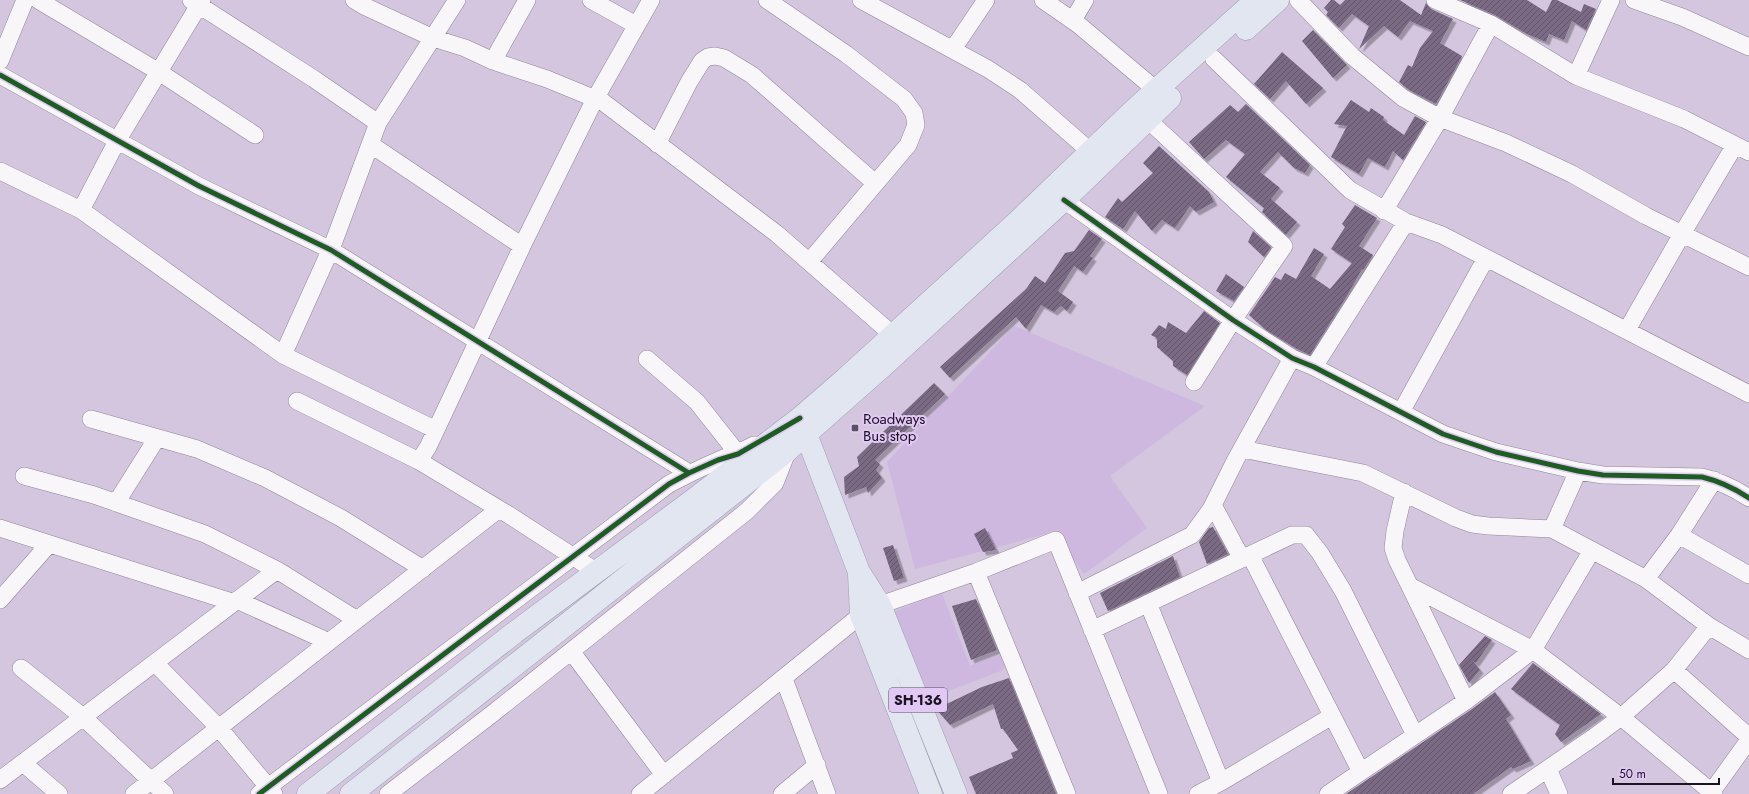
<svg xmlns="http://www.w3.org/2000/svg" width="1749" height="794" viewBox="0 0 1749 794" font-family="Jost,sans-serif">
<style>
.built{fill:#cfb8df}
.building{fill:url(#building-hatch);filter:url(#shadow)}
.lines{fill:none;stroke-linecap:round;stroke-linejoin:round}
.minor-casing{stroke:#8f8597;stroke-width:18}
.major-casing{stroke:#9a9db3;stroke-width:23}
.minor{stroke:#f9f6fa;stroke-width:17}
.major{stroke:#e2e6f0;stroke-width:22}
.cycleway-casing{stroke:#e2c8f5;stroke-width:8}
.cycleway{stroke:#1b5e20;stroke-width:5}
.poi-dot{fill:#5c5164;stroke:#e2c8f5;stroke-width:1.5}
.labels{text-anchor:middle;stroke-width:4;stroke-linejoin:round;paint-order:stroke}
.shield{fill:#e2c8f5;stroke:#574961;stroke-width:1}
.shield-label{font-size:14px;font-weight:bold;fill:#1b1222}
.poi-label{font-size:15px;fill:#1b1222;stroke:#e2c8f5;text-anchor:start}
</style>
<defs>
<pattern id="building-hatch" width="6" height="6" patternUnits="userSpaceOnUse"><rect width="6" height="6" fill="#7a6a84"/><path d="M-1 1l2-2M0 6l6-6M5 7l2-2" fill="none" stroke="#63566c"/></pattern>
<filter id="shadow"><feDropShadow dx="3.5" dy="3.5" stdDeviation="0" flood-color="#0004"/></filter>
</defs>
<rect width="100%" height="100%" fill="#d4c6de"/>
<path class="built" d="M1014,326L1205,406L1110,476L1147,528L1084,574L1053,532L915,569L887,462Z
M942,593L970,666L1008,651L1003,670L926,700L893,612Z"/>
<path class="building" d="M1331,0H1334L1340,5L1345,0H1400L1421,15L1426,3L1431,9L1453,19L1440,43L1462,56L1436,104L1409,90L1399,82L1408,65L1412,67L1420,48L1433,31L1410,21L1398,37L1384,26L1359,49L1369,26L1352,14L1339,28L1326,15L1328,12L1324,8Z
M1460,0H1527L1546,12L1552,0H1557L1581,12L1584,4L1596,9L1586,30L1572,21L1564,40L1549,34L1546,42L1527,34L1495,15Z
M1313,30L1347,65L1333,78L1302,41Z
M1282,52L1323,88L1306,104L1286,81L1270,99L1254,84Z
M1351,100L1369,112L1371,108L1384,117L1383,120L1404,135L1415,116L1426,122L1403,160L1393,151L1385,167L1368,158L1359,174L1331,157L1347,126L1334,124Z
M1246,104L1310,165L1305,173L1294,168L1278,152L1260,172L1280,188L1271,199L1297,222L1286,235L1262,212L1264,208L1226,177L1245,154L1226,140L1204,159L1189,142L1230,105L1238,112Z
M1159,146L1209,192L1214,202L1196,212L1190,206L1175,228L1162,220L1152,231L1135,211L1123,229L1105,217L1118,198L1122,202L1153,173L1143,163Z
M1355,205L1377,218L1359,246L1373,255L1363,270L1362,269L1348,294L1310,355L1297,349L1266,330L1249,315L1275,277L1281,280L1285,273L1296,279L1314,248L1324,254L1311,276L1330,289L1352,263L1331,249L1345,227L1342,224Z
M1089,230L1102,239L1090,256L1093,258L1083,272L1074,266L1058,291L1073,302L1067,311L1061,306L1054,312L1041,305L1026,329L1016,317L950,378L940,367L1026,289L1035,276L1045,283L1065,253L1074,251Z
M1253,231L1271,247L1264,257L1248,242Z
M1226,274L1244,287L1234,301L1216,291Z
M1204,311L1220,323L1187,375L1173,366V361L1157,347V338L1151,335L1159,325L1166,329L1168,322L1186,333Z
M934,383L945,394L875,460L880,464L876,470L882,478L868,493L866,487L845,495L844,477L859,466L857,457Z
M1213,527L1228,554L1207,564L1199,542L1209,528Z
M985,528L996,550L983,552L974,534Z
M893,545L904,578L894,581L883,548Z
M1173,556L1180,577L1108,611L1100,593Z
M976,599L997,650L971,660L952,606Z
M1485,636L1492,640L1476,663L1473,661L1480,670L1469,683L1459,665Z
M1533,663L1601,714L1561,742L1555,734L1560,725L1511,689Z
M1009,678L1056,794H976L969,777L1013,758L1011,753L1018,750L1003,729H1001L993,704L950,725L936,709L982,687Z
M1495,692L1511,715L1506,719L1531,761L1513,769L1511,767L1473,794H1346L1472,709Z"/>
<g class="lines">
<g class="minor-casing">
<path id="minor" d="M38,0L159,72L255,135
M191,0L314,79L378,123
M354,0L364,6L433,38L465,48L493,61L547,79L603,102L777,234L893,335
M591,0L636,25
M767,0L846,54L904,99L914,113L916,125L908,145L809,262
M861,0L988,69L1020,90L1091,152
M1043,0L1079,25L1156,90
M1298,0L1352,56L1403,98L1440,118L1506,143L1572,174L1646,216L1749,267
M1435,0L1491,24L1576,76L1684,119L1749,152
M1634,0L1682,17L1749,47
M1073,20L1085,0
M953,49L986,0
M1214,59L1350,190L1406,222L1442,235L1749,394
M0,61L25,0
M493,61L527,0
M0,75L199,186L331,250L689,473
M1576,76L1611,0
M1147,119L1284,246L1233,320L1194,382
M370,144L522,246
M657,144L689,82L702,61L708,57L715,56L724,58L752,75L875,183
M0,171L81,210L283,355
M1064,200L1233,320L1292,358L1314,367L1443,434L1496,452L1578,471L1603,475L1702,477C1719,481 1734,488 1749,498
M81,210L117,141L202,0
M1384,211L1440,118L1491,24
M1627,330L1682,234L1735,145
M647,359L697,402L738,454
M1314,367L1406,222
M297,401L419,461
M1401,412L1486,258
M91,419L197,449L265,478L341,518L423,569
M436,430L283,355L333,244L378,123L457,0
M1242,449L1363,473L1456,518L1472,524L1488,526L1552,529L1646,579L1709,626L1749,650
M24,476L94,495L205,534L277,570L357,620
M1404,492L1395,531L1393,548L1397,560L1466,701
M116,503L157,438
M1213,505L1242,559
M0,528L232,602L237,600L329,642
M1552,529L1578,471
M1679,535L1749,575
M1250,555L1361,772
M597,572L509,515L419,461L428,447L525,240L595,99L651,0
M976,572L1067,794
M1646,579L1679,535L1714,480
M1410,586L1533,650L1621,717L1714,794
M1077,593L1192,535L1211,509L1236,459L1292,358
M0,600L49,544
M1148,603L1221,782
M880,605L976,572L1056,540L1159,794
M1092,630L1292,535H1306L1320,553L1343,591L1415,735
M571,651L664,775
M155,663L219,728L274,794
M21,668L83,717L165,794
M1674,670L1749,737
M784,679L827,794
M23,763L59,794
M1548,769L1559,794
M0,780L277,570
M134,794L499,509
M259,794L669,484C685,476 700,468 717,461C731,455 741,452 754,445
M388,794L492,714L747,511L775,483L788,450
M640,794L861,615
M782,794L817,765
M1198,794L1221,782L1332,716
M1328,794L1466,701L1533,650L1592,550
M1511,794L1594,737L1621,717L1674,670L1709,626
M1710,794L1749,740"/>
</g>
<g class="major-casing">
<path id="major" d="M1246,29L1278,0
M801,421L859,572L880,605L956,794
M859,574L861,615L931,794
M308,794L514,633L693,500L800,418L845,379L1015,224L1135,109L1256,0
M351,794L788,450L883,366L1064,200L1170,98"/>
</g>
<use href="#minor" class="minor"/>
<use href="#major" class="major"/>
<g class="cycleway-casing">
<path id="cycleway" d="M0,75L199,186L331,250L689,473
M1064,200L1233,320L1292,358L1314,367L1443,434L1496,452L1578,471L1603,475L1702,477C1719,481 1734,488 1749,498
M259,794L669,484L689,473L718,460L738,454L800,418"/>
</g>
<use href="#cycleway" class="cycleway"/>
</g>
<rect class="poi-dot" x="851" y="424" width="8" height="8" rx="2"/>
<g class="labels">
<rect class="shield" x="889" y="688" width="58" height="24" rx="3"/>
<g class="shield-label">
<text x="918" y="705">SH-136</text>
</g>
<g class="poi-label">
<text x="863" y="424">Roadways<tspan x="863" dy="17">Bus stop</tspan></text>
</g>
</g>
<path d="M1613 778v6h106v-6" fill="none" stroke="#1b1222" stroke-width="2"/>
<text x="1619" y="778" font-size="12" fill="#1b1222" stroke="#e2c8f5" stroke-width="3" paint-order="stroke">50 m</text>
</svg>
